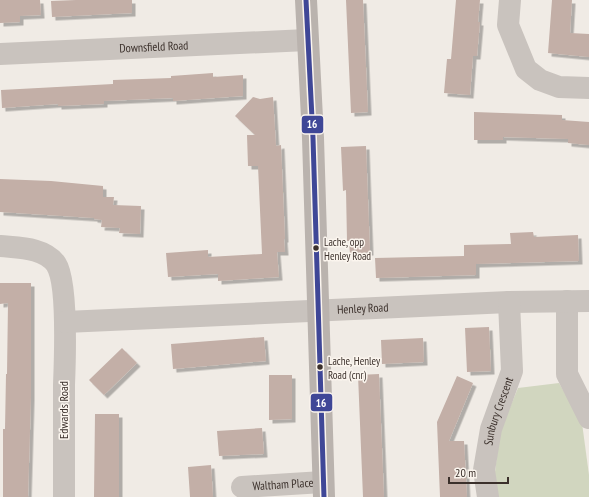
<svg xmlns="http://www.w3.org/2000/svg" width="589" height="497" viewBox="0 0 589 497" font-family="'PT Sans Narrow',sans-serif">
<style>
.green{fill:#d1d6bf}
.building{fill:#c3afa7;filter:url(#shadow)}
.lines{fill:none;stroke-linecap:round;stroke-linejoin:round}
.street{stroke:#c9c3be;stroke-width:22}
.secondary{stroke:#bab3ae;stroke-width:22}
.bus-1-casing{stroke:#fbf5ee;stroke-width:8}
.bus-1{stroke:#3f4797;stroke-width:5}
.bus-dot{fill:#3b302b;stroke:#fbf5ee;stroke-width:1.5}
.labels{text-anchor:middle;stroke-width:3;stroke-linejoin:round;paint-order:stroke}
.bus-label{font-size:11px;fill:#3b302b;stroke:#fbf5ee;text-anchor:start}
.street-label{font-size:12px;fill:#3b302b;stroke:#fbf5ee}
.line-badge{stroke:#fbf5ee;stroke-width:1.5}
.badge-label{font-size:11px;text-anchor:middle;font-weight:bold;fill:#fff}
</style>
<defs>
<filter id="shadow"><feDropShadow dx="3.5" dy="3.5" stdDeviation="0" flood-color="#0004"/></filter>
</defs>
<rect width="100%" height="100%" fill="#f0ebe5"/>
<path class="green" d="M559,383L582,423L589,475V497H498L494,480L500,431L518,388Z"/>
<path class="building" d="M0,0H40L41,15L20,16V22L0,23Z
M76,0H132V13L52,17L51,1Z
M346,0H363L368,112L351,113Z
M456,0H480L478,22H480L477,56H473L470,95L444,93L447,59H451Z
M552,0H572L570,33L589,34V57L548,53Z
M213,73V77L243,75V96L173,101V98L104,101V104L58,106V104L2,108L1,90L113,84V80L171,78V76Z
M253,97L260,99L273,97L276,146L281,145L285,239H284L285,252H277L279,277L218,281V274L168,277L166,253L208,250V257L262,254L258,166H248L247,135H255L235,116Z
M474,112L562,115V120L589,122V145L568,143V139L503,137V140H474Z
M366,146L370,252L350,254L349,241H347L346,190L343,191L341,147Z
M0,179L51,181L103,186V197H114L113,205L141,206L140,234L119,233L120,228L101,227L102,220L94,219V218L0,212Z
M533,232L534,237L578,235L579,261L476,264V275L376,278L375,258L464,256V245L511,244L510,233Z
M0,283H31V397L28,497H3V429H5L6,374H7L8,303L0,304Z
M489,327L491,371L467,372L465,328Z
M264,337L266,361L173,369L171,344Z
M423,338L424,362L382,364L381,340Z
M122,348L137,363L104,395L89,380Z
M379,374L384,497H363L358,375Z
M269,375H292V419L269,420Z
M457,376L473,383L449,441H464L467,497H440L437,422Z
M95,414H119V497H94Z
M262,428L264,454L219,456L217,431Z
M211,465L213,497H190L188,467Z"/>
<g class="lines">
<g class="street">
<path d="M510,0L508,25L526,69L540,80L559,87L589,88"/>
<path id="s1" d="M0,54L307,40"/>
<path d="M0,246C18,248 44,247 56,264C68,282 65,360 64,385C64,422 64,460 64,497"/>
<path d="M567,301V374L589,418"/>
<path id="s2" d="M65,322L509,302L589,301"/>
<path id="s3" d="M242,487L323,482"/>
<path id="s4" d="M488,497L484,470L491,429L512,371L509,302"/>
</g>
<path class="secondary" d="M306,0L313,138L324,497"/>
<g class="bus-1-casing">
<path id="bus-1" d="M306,0L313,138L324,497"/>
</g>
<use href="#bus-1" class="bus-1"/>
</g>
<g class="bus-dot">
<circle cx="316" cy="248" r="3.5"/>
<circle cx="320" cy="367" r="3.5"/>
</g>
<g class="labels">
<g class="bus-label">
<text x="324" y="246">Lache, opp<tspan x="324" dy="14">Henley Road</tspan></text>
<text x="328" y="365">Lache, Henley<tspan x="328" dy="14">Road (cnr)</tspan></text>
</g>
<g class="street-label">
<text dy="4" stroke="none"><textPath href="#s1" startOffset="154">Downsfield Road</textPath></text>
<text dy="4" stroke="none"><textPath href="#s2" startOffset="298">Henley Road</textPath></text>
<text transform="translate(64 410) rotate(-90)" y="4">Edwards Road</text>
<text dy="4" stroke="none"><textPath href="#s4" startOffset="88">Sunbury Crescent</textPath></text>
<text dy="4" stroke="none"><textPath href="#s3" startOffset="41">Waltham Place</textPath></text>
</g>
</g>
<g class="line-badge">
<rect x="301" y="115" width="23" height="19" rx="4" fill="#3f4797"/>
<rect x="310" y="393" width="23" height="19" rx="4" fill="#3f4797"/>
</g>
<g class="badge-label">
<text x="312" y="128">16</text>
<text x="321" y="407">16</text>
</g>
<path d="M449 477v6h59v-6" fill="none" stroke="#3b302b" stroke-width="2"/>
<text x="455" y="477" font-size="12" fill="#3b302b" stroke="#fbf5ee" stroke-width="3" paint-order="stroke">20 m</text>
</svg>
